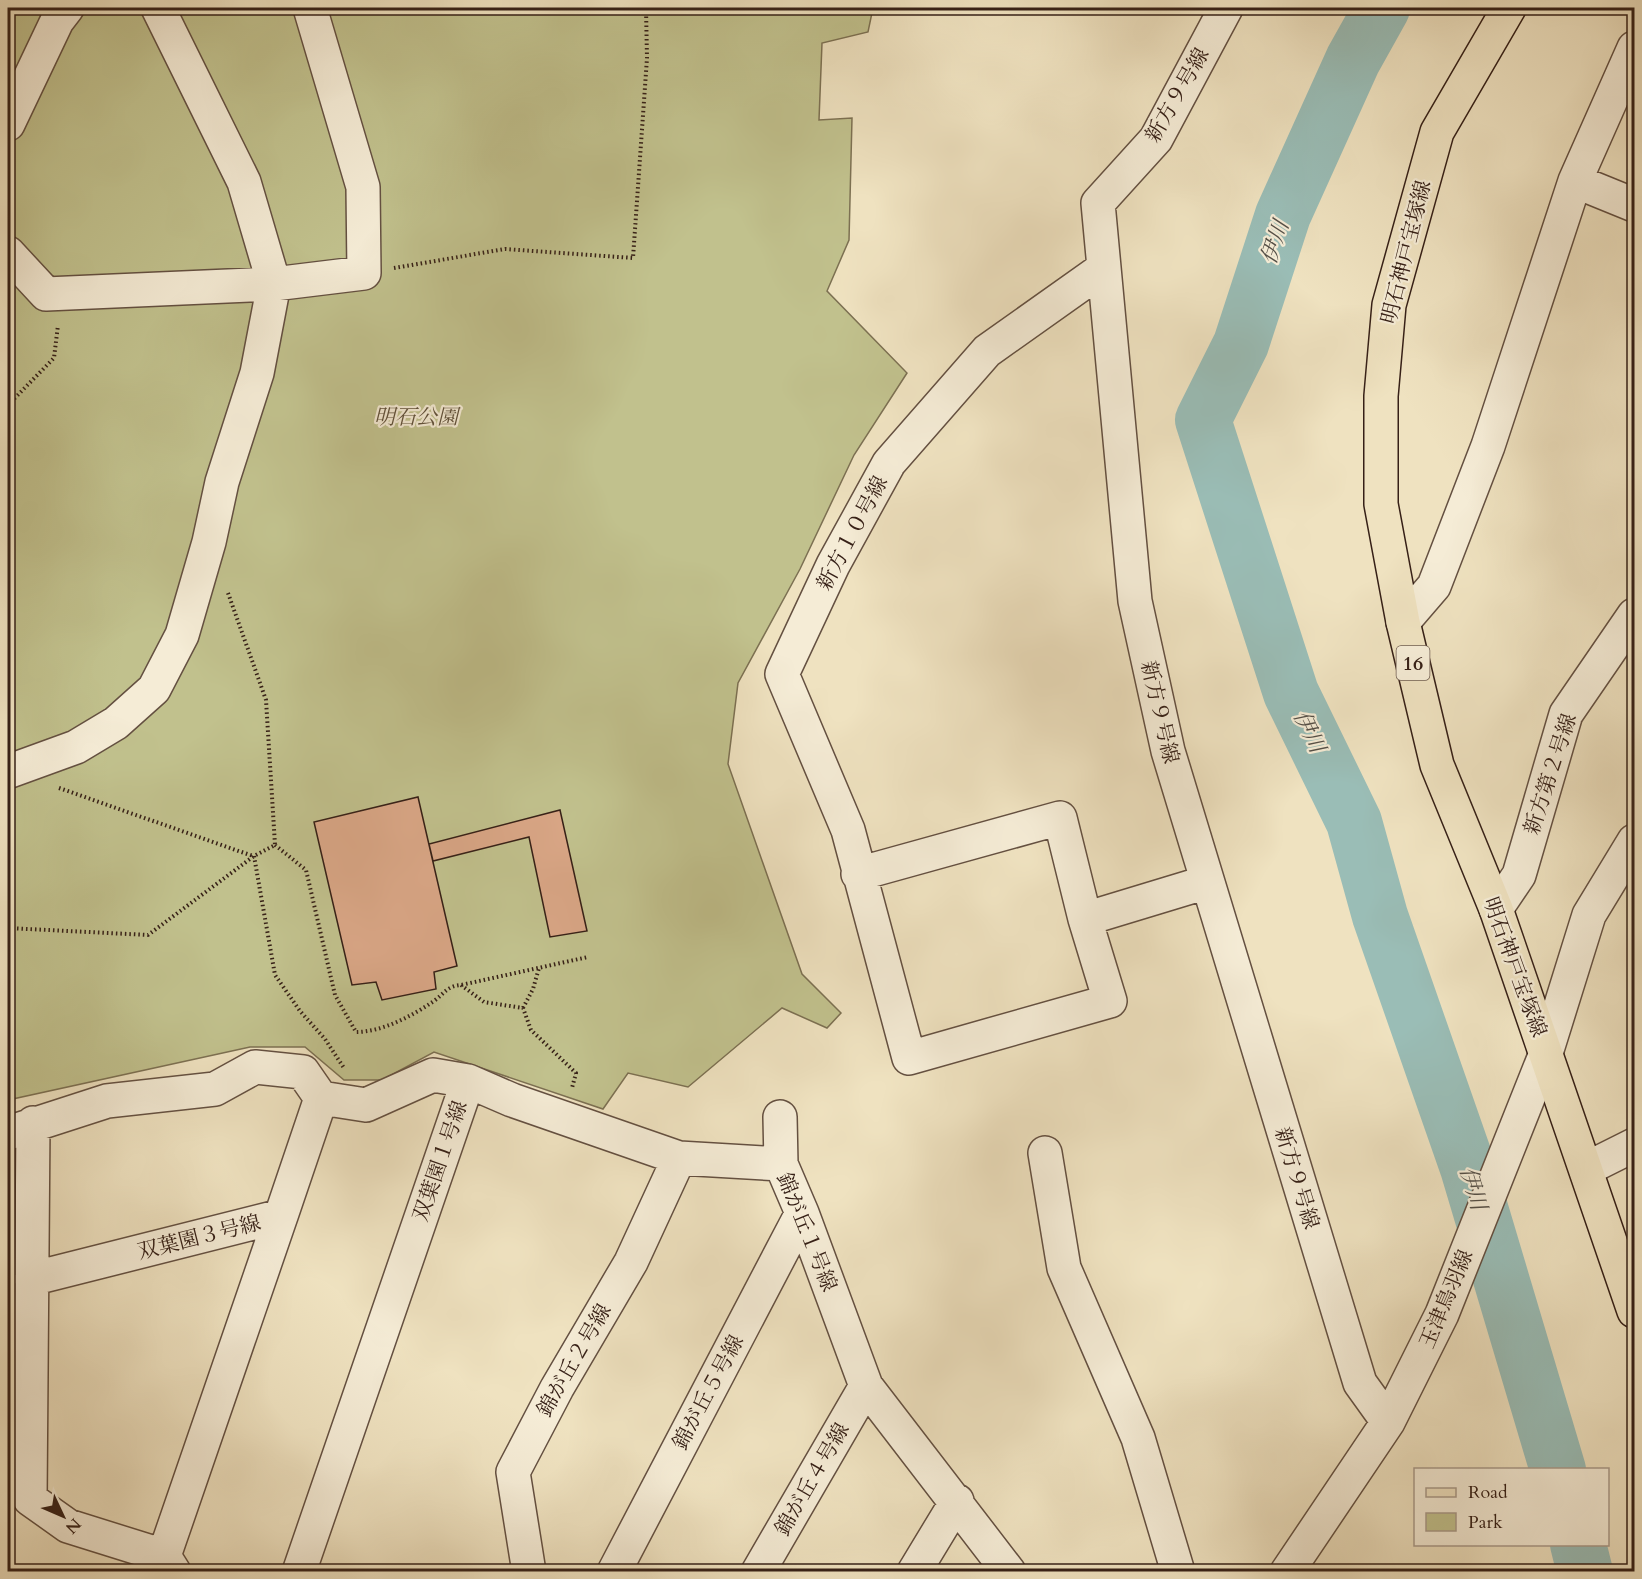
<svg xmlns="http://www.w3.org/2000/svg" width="1642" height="1579" viewBox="0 0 1642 1579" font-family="Cardo,'Noto Serif JP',serif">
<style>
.green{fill:#c1c18d;stroke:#7c7052;stroke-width:1.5}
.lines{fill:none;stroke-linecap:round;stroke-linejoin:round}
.river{stroke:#9abdb6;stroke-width:56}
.building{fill:#daa787;stroke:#362017;stroke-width:1.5}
.minor-casing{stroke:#645041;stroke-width:36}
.major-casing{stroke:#362017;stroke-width:36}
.path{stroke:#362017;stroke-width:4;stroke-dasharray:1.5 3;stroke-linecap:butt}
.minor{stroke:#f5ecd6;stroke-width:33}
.major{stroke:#efe2c0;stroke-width:33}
.labels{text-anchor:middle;stroke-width:4.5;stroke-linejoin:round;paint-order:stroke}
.shield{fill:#f5ecd6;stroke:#6f5d50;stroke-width:1.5}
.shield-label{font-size:20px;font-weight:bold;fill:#362017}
.street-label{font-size:21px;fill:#362017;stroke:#f5ecd6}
.park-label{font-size:21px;font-style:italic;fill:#60503a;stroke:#f5ecd6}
.water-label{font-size:22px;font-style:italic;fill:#544f47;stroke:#f5ecd6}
</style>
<rect width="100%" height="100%" fill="#efe2c0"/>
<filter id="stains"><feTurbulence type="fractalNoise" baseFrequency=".00333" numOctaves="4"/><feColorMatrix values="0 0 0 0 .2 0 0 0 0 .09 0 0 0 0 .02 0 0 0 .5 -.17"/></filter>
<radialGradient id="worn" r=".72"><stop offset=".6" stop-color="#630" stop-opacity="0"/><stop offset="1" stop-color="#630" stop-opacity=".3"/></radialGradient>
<path class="green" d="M8,8H873L868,32L822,43L819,120L852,118L849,240L827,291L907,373L854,455L800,569L738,683L728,764L802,974L841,1013L827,1028L782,1008L688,1087L628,1073L603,1109L434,1052L382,1080H344L305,1047H250L8,1100Z"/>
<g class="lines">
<path class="river" d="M1382,8L1353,60L1283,215L1241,344L1203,420L1291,693L1354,822L1380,916L1468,1168L1558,1470
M1578,1544L1585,1572"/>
</g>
<path class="building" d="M418,797L457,966L434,972L436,989L382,1000L376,982L352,985L314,822Z
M560,810L587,931L550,937L529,837L433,861L429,844Z"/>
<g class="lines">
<g class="minor-casing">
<path id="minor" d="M1226,8L1156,139L1098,203L1135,601L1168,751L1360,1383L1388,1422
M8,124L57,21L67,8
M1575,181L1634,205
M8,253L46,294L274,284L244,182L158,8
M1403,622L1434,586L1488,446L1575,181L1634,48
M8,770L10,771L76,747L116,723L154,689L182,635L209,542L222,482L257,373L274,284L364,273L363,187L310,8
M858,874L1060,818L1085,919L1110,1001L909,1058L848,830L782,674L833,565L889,463L987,351L1104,268
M1496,909L1519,875L1566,714L1634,615
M1085,919L1207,882
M468,1081L512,1100L679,1158L781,1164L802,1213L866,1386L1009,1572
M780,1117L781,1164
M33,1123L30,1499L68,1526L164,1556L174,1572
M8,1133L107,1101L215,1089L255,1067L303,1072L321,1098L366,1105L433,1075L468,1081L299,1572
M1045,1153L1064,1268L1138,1438L1178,1572
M1586,1169L1634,1145
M31,1279L281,1216L321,1098
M164,1556L281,1216
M529,1572L513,1472L557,1388L631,1262L679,1158
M614,1572L802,1213
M758,1572L866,1386
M914,1572L957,1501
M1287,1572L1388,1422L1442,1314L1546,1053L1589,915L1634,841"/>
</g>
<g class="major-casing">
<path id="major" d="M1509,8L1437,132L1389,305L1381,396V504L1403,622L1437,765L1496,909L1634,1311"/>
</g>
<path class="path" d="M394,268L505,249L633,258L647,58L646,8
M8,405L54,358L58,325
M59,788L253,856
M275,845L306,870L335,995L356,1032C382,1032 412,1016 434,1001C445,993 447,986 461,985L588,957
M254,856L275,975L300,1011L325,1039L344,1068
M8,928L148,935L254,856L275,845L266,700L228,593
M461,985L484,1002L523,1008L531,1030L576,1073L572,1088
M523,1008L533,989L539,968"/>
<use href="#minor" class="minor"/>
<use href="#major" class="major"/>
</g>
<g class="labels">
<rect class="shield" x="1396.5" y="646" width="33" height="34" rx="4.5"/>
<g class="shield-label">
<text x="1413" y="670">16</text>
</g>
<g class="street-label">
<text transform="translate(1177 95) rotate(-60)" y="7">新方９号線</text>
<text transform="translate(1406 252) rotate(-76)" y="7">明石神戸宝塚線</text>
<text transform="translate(852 533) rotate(-62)" y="7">新方１０号線</text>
<text transform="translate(1160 712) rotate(77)" y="7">新方９号線</text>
<text transform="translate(1550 774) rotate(-72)" y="7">新方第２号線</text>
<text transform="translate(1515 967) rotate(70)" y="7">明石神戸宝塚線</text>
<text transform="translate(440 1161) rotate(-71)" y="7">双葉園１号線</text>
<text transform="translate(1297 1178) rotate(73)" y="7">新方９号線</text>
<text transform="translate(807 1232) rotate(68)" y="7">錦が丘１号線</text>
<text transform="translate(199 1237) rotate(-14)" y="7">双葉園３号線</text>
<text transform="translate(1446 1299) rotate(-67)" y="7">玉津鳥羽線</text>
<text transform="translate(574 1360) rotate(-60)" y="7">錦が丘２号線</text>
<text transform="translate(708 1392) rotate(-62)" y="7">錦が丘５号線</text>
<text transform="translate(812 1479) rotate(-60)" y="7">錦が丘４号線</text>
</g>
<g class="park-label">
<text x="416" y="424">明石公園</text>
</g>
<g class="water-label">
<text transform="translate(1274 242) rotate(-71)" y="8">伊川</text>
<text transform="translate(1310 731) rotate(64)" y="8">伊川</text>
<text transform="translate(1474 1188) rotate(73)" y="8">伊川</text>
</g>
</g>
<rect width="1642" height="1579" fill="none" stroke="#efe2c0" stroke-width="30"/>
<rect x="9" y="9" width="1624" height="1561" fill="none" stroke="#362017" stroke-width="3"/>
<rect x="15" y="15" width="1612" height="1549" fill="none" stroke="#362017" stroke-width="1.5"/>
<rect x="1414" y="1468" width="195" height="78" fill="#f5ecd6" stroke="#a99a8a" stroke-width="1.5"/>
<rect x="1426" y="1488" width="30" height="9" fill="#efe2c0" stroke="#a99a8a" stroke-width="1.5"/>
<text x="1468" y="1498" font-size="18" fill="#362017">Road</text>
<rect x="1426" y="1513" width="30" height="18" fill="#c1c18d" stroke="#a99a8a" stroke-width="1.5"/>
<text x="1468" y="1528" font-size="18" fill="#362017">Park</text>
<g transform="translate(63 1516) rotate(134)" stroke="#f5ecd6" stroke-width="4.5" paint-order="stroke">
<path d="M0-4.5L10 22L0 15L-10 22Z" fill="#362017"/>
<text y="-9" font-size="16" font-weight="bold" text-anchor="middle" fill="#362017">N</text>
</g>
<rect width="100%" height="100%" filter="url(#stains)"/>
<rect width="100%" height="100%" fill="url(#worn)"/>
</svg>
